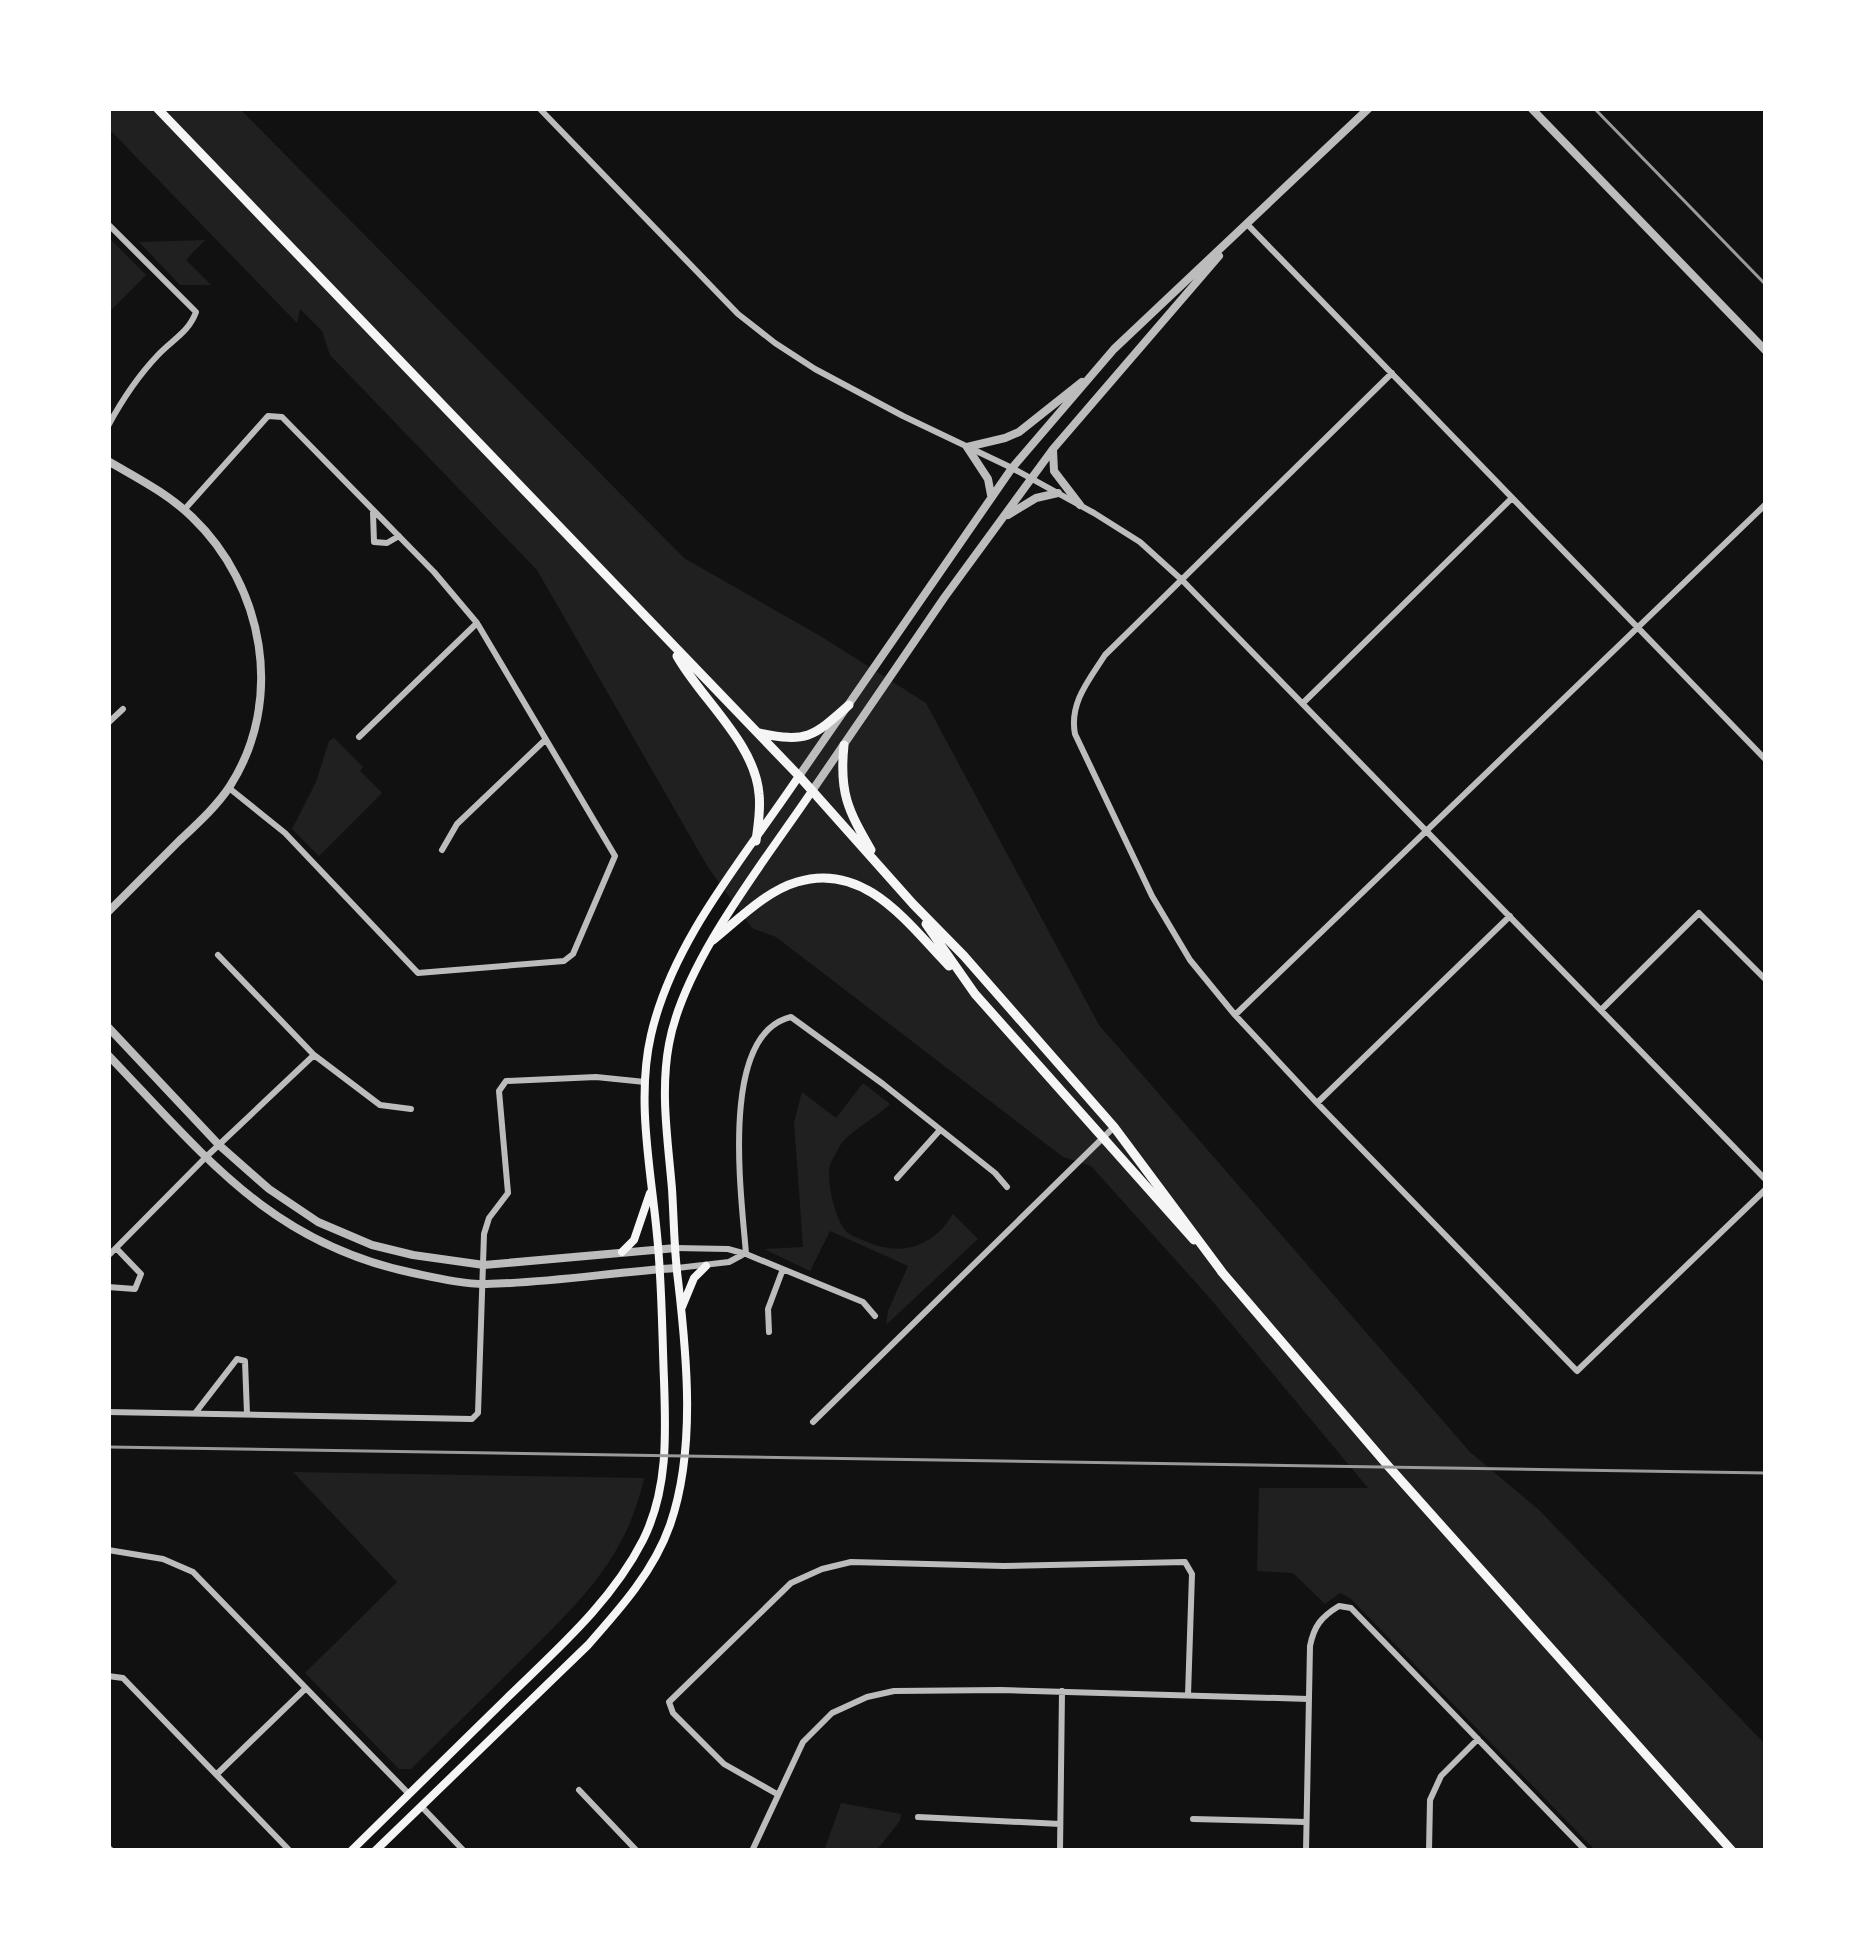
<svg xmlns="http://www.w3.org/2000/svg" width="1874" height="1959" viewBox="0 0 1874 1959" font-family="'PT Serif',serif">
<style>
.green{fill:#202020}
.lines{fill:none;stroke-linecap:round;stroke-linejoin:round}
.minor{stroke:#bcbcbc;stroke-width:6}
.tertiary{stroke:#bcbcbc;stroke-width:8}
.secondary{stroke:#f5f5f5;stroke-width:8}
.primary{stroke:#f5f5f5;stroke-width:9}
.rail{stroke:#9a9a9a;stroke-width:3}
</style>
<rect width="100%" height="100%" fill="#111"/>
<path class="green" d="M108,108H239L684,558L822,637L926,703L1099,1025L1470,1452L1539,1510L1766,1745V1851H1596L1350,1598L1340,1593L1325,1604L1293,1573L1257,1571L1259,1488H1368L1208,1296L1091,1166L1063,1157L776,937L752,928L709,869L537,570L330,355L322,331L300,309L297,323L108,128Z
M108,237L146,275L108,313Z
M205,240L186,260L211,285H180L139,242Z
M334,738L363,767L360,771L382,793L319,856L292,829L316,782L329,741Z
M863,1083L890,1104C877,1117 847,1133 840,1146C836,1153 829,1164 829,1171C828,1187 836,1223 848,1233C853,1237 859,1238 865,1241C900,1257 932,1248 953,1214L978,1239L886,1325L888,1311L908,1266L830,1231L810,1271L764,1249L803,1247L794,1122L802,1092L836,1118Z
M293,1472L644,1478C626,1562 574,1607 516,1665C481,1700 446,1735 411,1769H399L305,1673L397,1582Z
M841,1803L901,1814L900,1821L876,1851H824Z"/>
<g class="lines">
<path class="minor" d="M539,108L738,314L775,343L815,369L903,416L1012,468L1094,513L1140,542L1182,580L1766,1180
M108,224L196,312C189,332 172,340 158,355C137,377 122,400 108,426
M1247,224L1766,760
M1392,373L1105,655C1089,680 1069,703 1075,734L1152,896L1190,960L1235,1015L1317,1103L1577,1371L1766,1189
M184,510L268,416L282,417L434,572L477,623L615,856L573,954L564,961L418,973L285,833L229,788
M373,513L374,542L387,543L399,536
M1303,703L1512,498
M108,723L123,709
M359,737L477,623
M442,850L457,824L545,740
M218,955L314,1055L380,1105L411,1109
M1601,1010L1699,913L1766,980
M1235,1015L1766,504
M1317,1103L1510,916
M897,1178L940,1130
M676,1248L728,1249L746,1254L863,1302L875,1316
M746,1254C742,1199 718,1034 791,1017L883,1084L995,1173L1007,1187
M108,1256L206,1157L314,1055
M677,1268L729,1262L742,1255
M108,1287L135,1289L141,1274L116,1248
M769,1332L768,1309L783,1269
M108,1412L472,1419L478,1413L484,1234L489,1218L508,1193L499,1091L506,1081L596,1077L645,1082
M196,1412L237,1359L245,1361L247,1414
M813,1422L1114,1127
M108,1550L163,1559L193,1572L409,1794
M108,1676L123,1678L290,1851
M218,1773L306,1688
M579,1790L637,1851
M777,1794L724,1764L673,1713L669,1702L791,1583L822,1569L851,1562L1004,1566L1185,1562L1192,1574L1188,1695
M421,1806L464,1851
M918,1817L1060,1824
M1193,1819L1305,1822
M108,1847L112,1851
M752,1851L803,1742L832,1713L867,1697L894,1691L1001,1690L1309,1699
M1060,1851L1062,1691
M1306,1851L1310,1646C1314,1626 1321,1617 1339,1606L1351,1608L1586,1851
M1429,1851L1430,1800L1441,1776L1478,1739"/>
<path class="tertiary" d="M1531,108L1766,351
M1053,450L1054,471L1080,505
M108,461C137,478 167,493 192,517C264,586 285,700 230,786C217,806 197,824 180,840C156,864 132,888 108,912
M991,495L988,479L967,447L1005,438L1019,432L1082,382
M1008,515L1036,498L1058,493
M799,776L1012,468L1114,349L1369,108
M812,791L944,598L1053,449L1219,256
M108,1027L219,1145L269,1189L318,1222L372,1245L413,1255L484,1265L676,1248
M108,1055C204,1155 270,1243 413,1273C437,1278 462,1284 486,1284C549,1283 613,1272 677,1268"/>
<path class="secondary" d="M622,1252L634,1240L650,1193
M682,1307L694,1278L706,1266
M351,1851C403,1800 455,1749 507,1698C556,1650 611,1603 643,1540C668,1490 666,1435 664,1380C662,1332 662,1283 657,1235C651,1170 636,1100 651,1035C673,939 745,857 799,776
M375,1851L588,1645C620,1609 654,1571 670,1525C696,1451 687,1357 678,1280C674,1250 674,1220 672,1189C668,1141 660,1092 669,1044C684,961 765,861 812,791"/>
<path class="primary" d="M157,108L799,776L913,904L964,956L1114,1127L1222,1272
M677,656C701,699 755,743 759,794C761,809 758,826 756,841
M759,733C807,743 813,737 849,705
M844,745C839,793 848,810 871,850
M926,924L975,994L1194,1240
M713,940C738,920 766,891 797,882C865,861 908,924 949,966
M1221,1271L1389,1467L1732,1851"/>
<path class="rail" d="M1594,108L1766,285
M108,1447L1766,1473"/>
</g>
<rect width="1874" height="1959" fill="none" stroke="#ffffff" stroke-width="222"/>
</svg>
